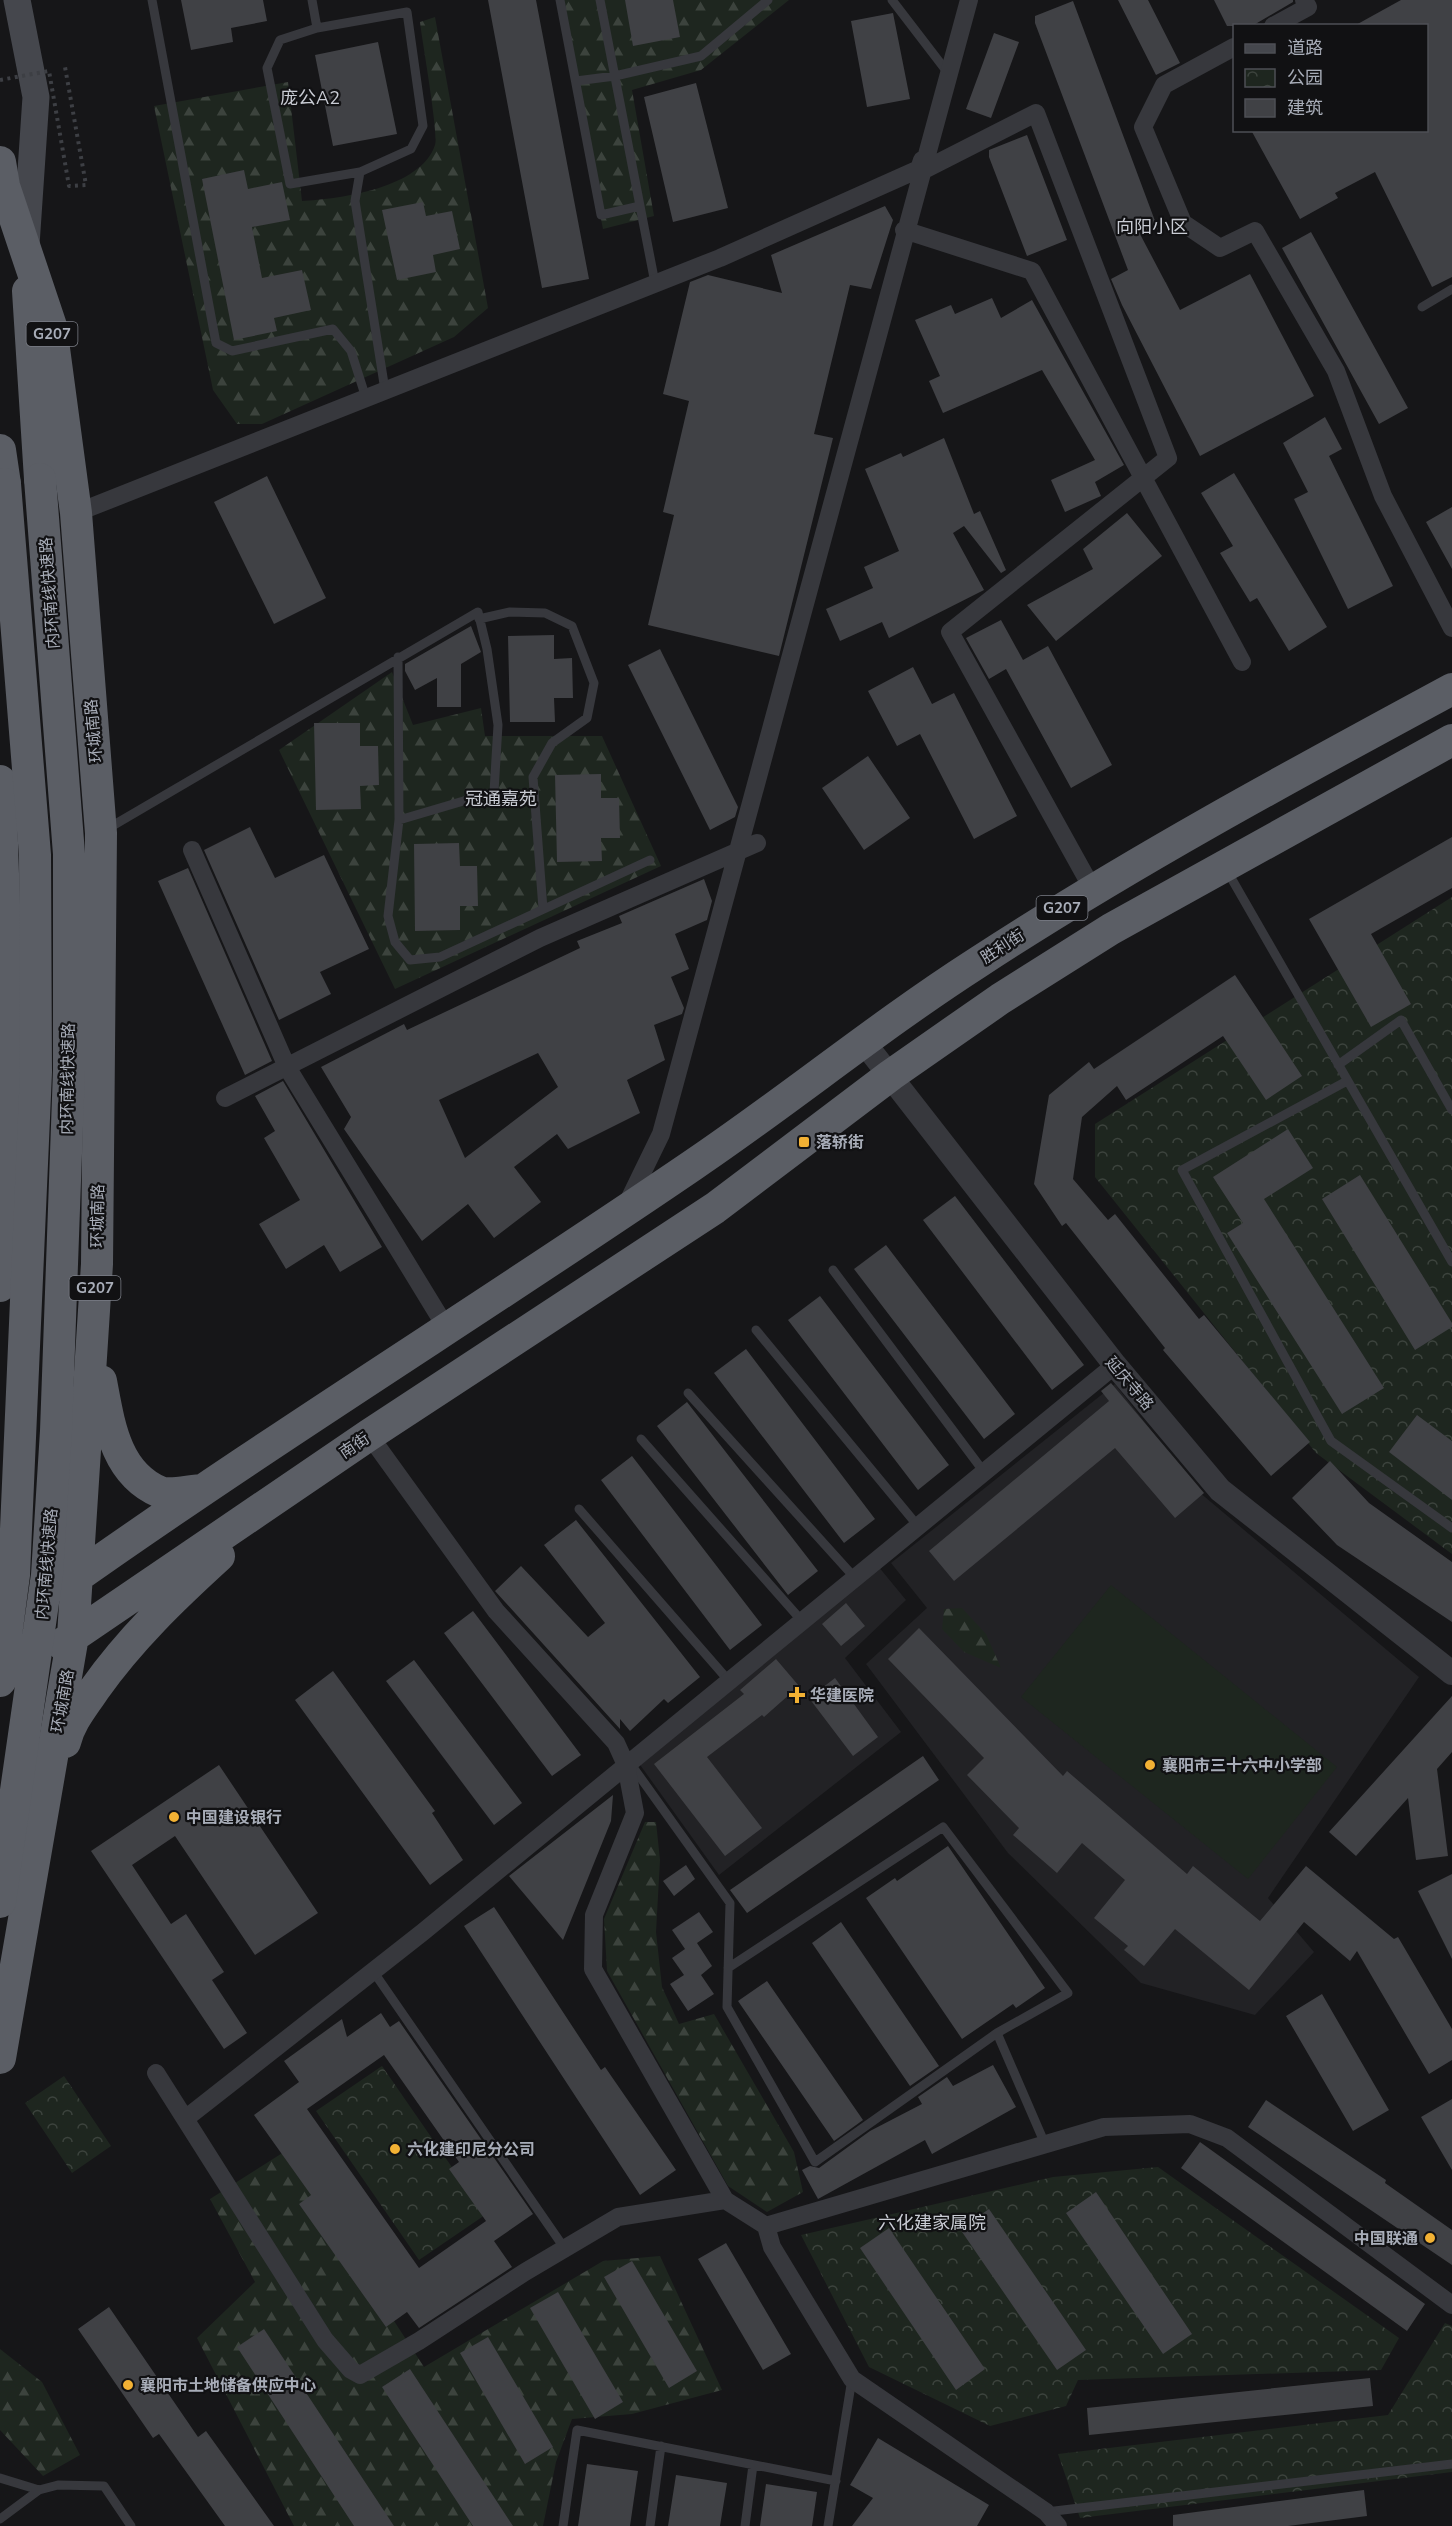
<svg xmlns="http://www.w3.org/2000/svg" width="1452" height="2526" viewBox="0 0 1452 2526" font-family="'Nunito Sans','Noto Sans SC',sans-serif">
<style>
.built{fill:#222225}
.grass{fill:#1e261f}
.forest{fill:url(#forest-firs)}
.park{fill:url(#park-crowns)}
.building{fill:#404145;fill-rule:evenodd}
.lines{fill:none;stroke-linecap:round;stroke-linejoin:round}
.service{stroke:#37383d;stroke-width:9}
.minor{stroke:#37383d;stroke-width:18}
.tertiary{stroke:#37383d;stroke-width:24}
.secondary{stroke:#45474d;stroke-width:27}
.trunk{stroke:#5b5e65;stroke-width:32}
.path-bridge{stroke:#3d3f44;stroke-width:4;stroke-dasharray:3 4.5;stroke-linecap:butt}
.trunk-bridge{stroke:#5b5e65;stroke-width:32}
.poi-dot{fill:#f2b134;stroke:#111113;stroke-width:2}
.labels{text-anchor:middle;stroke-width:4.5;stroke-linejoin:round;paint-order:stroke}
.shield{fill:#111113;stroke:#7b7e86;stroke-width:1.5}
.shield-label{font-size:15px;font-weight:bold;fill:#a8adb8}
.street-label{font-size:16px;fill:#a8adb8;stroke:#111113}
.poi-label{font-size:16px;font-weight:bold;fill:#a8adb8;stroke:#111113;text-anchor:start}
.neighbourhood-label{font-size:18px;fill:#c9ccd4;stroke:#111113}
</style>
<defs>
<pattern id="forest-firs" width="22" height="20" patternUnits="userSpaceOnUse" patternTransform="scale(1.5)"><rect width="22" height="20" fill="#1e261f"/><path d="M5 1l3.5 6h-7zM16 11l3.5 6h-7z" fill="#3c433d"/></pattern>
<pattern id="park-crowns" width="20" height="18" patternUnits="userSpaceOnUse" patternTransform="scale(1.5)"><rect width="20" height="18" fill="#1e261f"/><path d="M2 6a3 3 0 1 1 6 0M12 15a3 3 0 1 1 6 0" fill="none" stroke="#3c433d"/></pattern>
</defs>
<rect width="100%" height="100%" fill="#161618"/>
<path class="built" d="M1115,1384L1199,1492L1419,1677L1268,1898L1314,1952L1255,2015L1141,1983L1008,1853L866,1664L927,1608L891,1563Z
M878,1566L906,1600L845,1658L901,1732L719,1875L638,1762Z"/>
<path class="grass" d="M1111,1585L1337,1767L1248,1879L1021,1697Z"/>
<path class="forest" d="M557,0H789L701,70L632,90L654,216L603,229Z
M435,17L488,308L454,337L262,424H237L213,390L154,106L288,82L302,201C340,199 421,188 435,145C439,135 422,40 420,22Z
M392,672L413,725L481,708L485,736H602L661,866L395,989L279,750Z
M962,1608L986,1634L1001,1668L964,1652L942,1629L944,1609Z
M645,1822H656L660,1860L656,1932L662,1987L679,2024L714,2014L794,2152L803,2192L767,2212L728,2186L607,1971L604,1919Z
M284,2152L424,2367L603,2261L660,2256L722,2390L632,2414L572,2419L556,2462L543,2526H294L197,2338L255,2282L210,2199Z
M0,2349L42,2382L80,2455L43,2476L0,2430Z"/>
<path class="park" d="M1452,897V1554L1316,1453L1095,1177V1124Z
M382,2066L485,2215L419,2260L316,2111Z
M64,2076L111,2146L72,2173L25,2103Z
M1158,2167L1399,2338L1381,2370L1078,2380L1066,2406L990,2426L869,2367L801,2235L1053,2177Z
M1445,2323L1452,2326V2472L1080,2518L1058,2454L1388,2415Z"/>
<path class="building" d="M181,0H263L267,21L231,28L233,42L191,50Z
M488,0H536L589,279L542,288Z
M625,0H673L680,37L633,46Z
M1118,0H1148L1180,63L1156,75Z
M1214,0H1293V2L1252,26H1227Z
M1401,0H1452V277L1432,287L1375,172L1335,193L1338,198L1300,219L1251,130H1426V26H1354Z
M1073,1L1158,229L1141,236L1180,310L1250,274L1314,396L1200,456L1122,305L1111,279L1128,270L1035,23V16Z
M893,13L910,99L867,107L851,21Z
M994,33L1019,42L991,118L966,109Z
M378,42L397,134L333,146L315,55Z
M696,83L728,208L673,222L644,97Z
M1027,135L1067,240L1027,256L989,157V150Z
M244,170L248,189L282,182L290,220L252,227L262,278L302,270L311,310L274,318L277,331L234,340L202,179Z
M423,202L426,216L452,211L460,249L433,255L436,272L397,280L382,210Z
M885,206L893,220L871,289L850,285L814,434L833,438L779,656L648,625L674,515L663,512L689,401L663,394L690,282L708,275L782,293L771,255Z
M1311,232L1408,408L1379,424L1282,248Z
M992,298L1001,318L1032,300L1124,465L1095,482L1101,496L1065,512L1051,480L1095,460L1042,370L943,413L929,381L940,376L915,320L951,305L955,314Z
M1325,417L1342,449L1329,456L1393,586L1348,609L1294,499L1308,492L1283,443Z
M944,438L974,514L980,511L1006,570L1001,573L964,526L953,533L984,590L889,638L882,622L840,641L826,609L873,588L864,567L899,551L865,469L901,453L903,457Z
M1234,473L1327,627L1289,651L1257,598L1250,602L1220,553L1233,546L1201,493Z
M267,476L326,598L274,624L214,502Z
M1452,507V569L1426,522Z
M1127,513L1162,556L1056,641L1027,605L1093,569L1083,549Z
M1001,620L1023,660L1048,646L1112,765L1071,788L1006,669L989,679L966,638Z
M471,626L481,652L461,664V707H437V678L415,690L405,671V664Z
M554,635V659L572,658L573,698H554L555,722H510L508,636Z
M660,649L738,807L735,817L710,830L628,665Z
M913,667L932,704L954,693L1017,816L974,839L920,734L897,746L868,691Z
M314,723H360V746H378L379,785L360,786L361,809L316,810Z
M868,756L910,818L864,850L822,788Z
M601,774V798H619L620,838H601L602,861L557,862L555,775Z
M250,827L275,878L324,855L369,949L320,972L331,994L279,1020L204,850Z
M1452,837V888L1371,934L1411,1004L1371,1027L1309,919Z
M459,843L460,866H477L478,906H460V930L415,931L414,844Z
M188,868L272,1061L245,1075L158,881Z
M704,879L712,901L707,920L675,934L689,969L671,977L684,1008L682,1014L654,1025L665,1060L627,1080L640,1113L568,1149L557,1134L514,1167L541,1202L494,1238L468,1204L422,1241L344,1129L351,1117L321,1067L404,1024L407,1030L580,948L577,941L622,923L619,916ZM538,1053L558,1087L465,1158L439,1100Z
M1235,975L1302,1076L1266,1100L1223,1036L1126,1100L1117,1086L1082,1117L1073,1179L1108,1220L1115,1214L1199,1319L1204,1315L1310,1442L1271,1476L1163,1350L1165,1348L1066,1223L1062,1226L1034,1184L1049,1095L1089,1062L1094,1069Z
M283,1081L382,1247L340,1272L324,1245L286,1269L259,1224L300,1200L264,1138L275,1131L255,1096Z
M1288,1129L1313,1168L1264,1199L1384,1388L1342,1414L1227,1233L1243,1223L1213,1177Z
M1360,1175L1452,1323V1327L1415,1350L1322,1199Z
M955,1196L1084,1365L1052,1390L923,1220Z
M886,1245L1015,1414L984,1439L854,1269Z
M820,1296L949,1465L918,1490L788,1320Z
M746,1349L875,1519L844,1543L714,1373Z
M1111,1383L1204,1493L1175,1518L1115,1448L954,1581L929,1551L1109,1401L1101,1391Z
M687,1402L818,1571L788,1595L657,1426Z
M1417,1415L1452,1441V1500L1389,1452Z
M632,1456L762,1625L730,1650L601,1480Z
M1330,1461L1369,1503L1452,1562V1622L1337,1545L1292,1498Z
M576,1520L700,1677L668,1703L664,1699L630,1731L620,1719V1729L495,1591L521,1566L588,1637L605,1623L544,1545Z
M846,1603L865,1626L841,1646L822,1624Z
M473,1611L581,1755L552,1776L444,1633Z
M919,1628L1063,1776L1067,1771L1187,1874L1193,1866L1260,1921L1306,1866L1394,1939L1398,1937L1452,2029V2060L1429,2074L1357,1951L1350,1961L1304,1922L1249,1990L1175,1929L1144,1966L1124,1950L1128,1946L1094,1918L1125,1880L1082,1843L1057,1873L1013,1835L1019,1828L967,1775L984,1758L888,1659Z
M776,1659L799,1686L764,1717L762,1715L707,1757L762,1828L725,1856L654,1764L744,1694L740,1690Z
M414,1660L522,1803L494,1825L386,1681Z
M333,1671L435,1811L432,1813L463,1860L430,1885L295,1700Z
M835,1678L878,1737L853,1756L809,1698Z
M1452,1696V1752L1437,1769L1448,1856L1416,1860L1408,1798L1356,1856L1329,1832Z
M923,1756L939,1780L747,1913L730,1890Z
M219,1765L318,1913L255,1955L175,1836L132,1865L171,1924L186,1914L224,1972L212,1980L247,2033L224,2049L91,1851Z
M613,1795L611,1821L563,1940L509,1876Z
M948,1846L1045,1988L1016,2008L1013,2004L962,2039L866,1898L895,1878L897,1881Z
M686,1865L695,1879L674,1896L663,1881Z
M1452,1874V1959L1418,1891Z
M494,1907L601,2070L605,2067L676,2170L640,2195L464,1926Z
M699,1912L713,1932L697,1943L712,1966L701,1975L714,1994L688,2011L670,1984L684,1975L672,1958L685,1949L672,1930Z
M841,1922L939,2066L910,2086L812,1943Z
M767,1981L863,2120L834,2141L738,2001Z
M1322,1994L1389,2110L1353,2131L1286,2016Z
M381,2013L390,2027L399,2021L533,2214L494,2241L512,2267L419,2328L407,2312L386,2327L299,2204L311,2195L254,2115L299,2082L284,2061L342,2019L347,2037ZM384,2055L459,2162L449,2169L486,2221L419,2268L307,2109Z
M993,2065L1016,2107L932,2154L925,2140L818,2199L802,2170L810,2166L819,2168L870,2131L922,2104L918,2097L947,2077L953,2086Z
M1452,2099V2170L1421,2117Z
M1266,2100L1386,2180L1385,2183L1452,2230V2265L1248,2127Z
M1200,2142L1425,2304L1407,2331L1181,2168Z
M1096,2192L1192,2334L1163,2354L1066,2213Z
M989,2209L1086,2350L1057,2370L960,2229Z
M889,2228L985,2369L956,2390L860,2248Z
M726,2243L791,2354L763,2370L698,2259Z
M632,2261L697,2371L669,2388L604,2277Z
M558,2292L623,2402L595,2419L530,2308Z
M109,2307L198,2437L206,2431L274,2526H225L159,2434L153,2438L78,2329Z
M264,2329L394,2526H354L237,2347Z
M488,2337L553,2447L525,2464L460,2353Z
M410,2369L513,2526H473L382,2387Z
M1370,2378L1373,2406L1089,2435L1087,2408Z
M878,2438L989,2505L977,2526H852L873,2498L850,2485Z
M587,2464L638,2471L630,2526H578Z
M676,2475L727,2483L720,2526H668Z
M766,2484L817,2492L812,2526H760Z
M1364,2490L1367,2516L1288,2526H1173V2515Z"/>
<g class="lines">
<path class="service" d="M152,0L216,343L232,351L333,329L351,351L366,398
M312,0L317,28L407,12L423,126L411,149L360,172L355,201L385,390
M560,0L601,215L640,206
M600,0L655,283
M892,0L948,73
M317,28L280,40L267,68L290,184L360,172
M576,81L615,76L701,56L768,0
M1422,307L1452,289
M479,619L510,612L545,613L572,626L594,683L587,718L552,743L533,777L543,909
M398,657L399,820L388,916L395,942L410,960L440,957L650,860
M107,829L478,612L487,649L498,725L494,792L399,820
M1226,869L1452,1262
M1338,1065L1401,1020L1452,1110
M1347,1081L1182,1170L1331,1441L1452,1528
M833,1270L984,1472
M756,1330L918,1526
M688,1393L855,1578
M641,1439L802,1621
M579,1509L729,1681
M630,1763L730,1903L727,2007L815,2162L997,2033L1045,2144
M728,1968L943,1827L1068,1993L997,2033
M373,1971L565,2249
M0,2478L39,2490
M1046,2512L1452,2464
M0,2519L39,2490L58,2485L104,2486L131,2526
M563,2526L577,2430L836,2481
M650,2526L661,2446
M745,2526L753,2465
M828,2526L852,2379"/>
<path class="minor" d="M1273,26L1308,7L1304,0
M1234,47L1164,85L1143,127L1183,223L1220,248L1255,231L1336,371L1383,496L1452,628
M920,172L1036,113L1168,458L950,632L1092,888
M904,230L1032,271L1242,662
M76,513L720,258L919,169L922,160
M192,850L287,1067L447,1329
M225,1098L540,938L757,843
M626,1206L661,1134L969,0
M369,1435L496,1611L616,1743L626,1765L635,1813L594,1915L593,1969L725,2200L766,2226L772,2247L852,2379L1046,2512L1058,2526
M156,2073L325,2340L351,2370L360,2375L419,2341L525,2272L618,2217L725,2200
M185,2119L423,1932L1115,1365
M766,2226L1104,2127L1190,2124L1227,2138L1452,2305"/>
<path class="tertiary" d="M862,1040L1115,1365L1220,1490L1452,1673"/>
<path class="secondary" d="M17,0L36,97L26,245"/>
<path class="trunk" d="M0,162L4,186L51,326L76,513L101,833L97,1264L73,1636L0,2058
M28,291L40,479
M0,450L5,484
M0,781L9,1059L0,1286
M101,1381C109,1423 115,1473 160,1492C171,1496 191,1490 203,1490
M64,1586C270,1440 485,1307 693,1165C789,1100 879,1026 977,963C1130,863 1291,776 1452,689
M62,1644L369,1435L715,1208L891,1075L1000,999L1111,929L1452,740
M65,1742C70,1722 82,1708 94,1690C130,1639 173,1598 219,1556"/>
<path class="path-bridge" d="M0,80L49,71L69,186L86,185L65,67"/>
<path class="trunk-bridge" d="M0,1681L14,1575L36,1072L35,855L5,484
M0,1902L47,1575L56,1431L69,1070V854L40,479"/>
</g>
<g class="poi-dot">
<rect x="798" y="1136" width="12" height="12" rx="3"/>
<path d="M794 1686h6v6h6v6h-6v6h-6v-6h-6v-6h6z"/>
<circle cx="1150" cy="1765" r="6"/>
<circle cx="174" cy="1817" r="6"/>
<circle cx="395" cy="2149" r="6"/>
<circle cx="1430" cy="2238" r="6"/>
<circle cx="128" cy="2385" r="6"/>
</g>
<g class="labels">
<g class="shield">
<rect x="26.5" y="322" width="51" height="24" rx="4.5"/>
<rect x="1036.5" y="896" width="51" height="24" rx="4.5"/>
<rect x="69.5" y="1276" width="51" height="24" rx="4.5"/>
</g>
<g class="shield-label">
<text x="52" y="339">G207</text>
<text x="1062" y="913">G207</text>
<text x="95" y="1293">G207</text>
</g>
<g class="street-label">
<text transform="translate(49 593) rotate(-94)" y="6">内环南线快速路</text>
<text transform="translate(93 731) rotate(-95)" y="6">环城南路</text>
<text transform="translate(1002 946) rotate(-33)" y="6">胜利街</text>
<text transform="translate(67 1079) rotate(-89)" y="6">内环南线快速路</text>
<text transform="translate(97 1216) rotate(-89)" y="6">环城南路</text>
<text transform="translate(1130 1383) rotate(50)" y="6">延庆寺路</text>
<text transform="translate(354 1445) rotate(-34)" y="6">南街</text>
<text transform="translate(46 1564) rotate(-85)" y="6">内环南线快速路</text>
<text transform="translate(62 1701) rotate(-80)" y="6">环城南路</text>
</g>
<g class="poi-label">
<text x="816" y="1148">落轿街</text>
<text x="810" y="1701">华建医院</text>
<text x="1162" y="1771">襄阳市三十六中小学部</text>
<text x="186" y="1823">中国建设银行</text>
<text x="407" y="2155">六化建印尼分公司</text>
<text x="1418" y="2244" text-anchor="end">中国联通</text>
<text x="140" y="2391">襄阳市土地储备供应中心</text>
</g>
<g class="neighbourhood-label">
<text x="310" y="104">庞公A2</text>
<text x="1152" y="233">向阳小区</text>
<text x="501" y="805">冠通嘉苑</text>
<text x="932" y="2229">六化建家属院</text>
</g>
</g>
<rect x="1233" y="24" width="195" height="108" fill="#111113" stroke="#4d4f55" stroke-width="1.5"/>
<rect x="1245" y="44" width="30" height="9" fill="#45474d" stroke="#4d4f55" stroke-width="1.5"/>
<text x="1287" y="54" font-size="18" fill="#a8adb8">道路</text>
<rect x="1245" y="69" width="30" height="18" fill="url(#park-crowns)" stroke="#4d4f55" stroke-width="1.5"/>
<text x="1287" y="84" font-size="18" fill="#a8adb8">公园</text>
<rect x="1245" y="99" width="30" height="18" fill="#404145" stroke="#4d4f55" stroke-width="1.5"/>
<text x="1287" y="114" font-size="18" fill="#a8adb8">建筑</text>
</svg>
